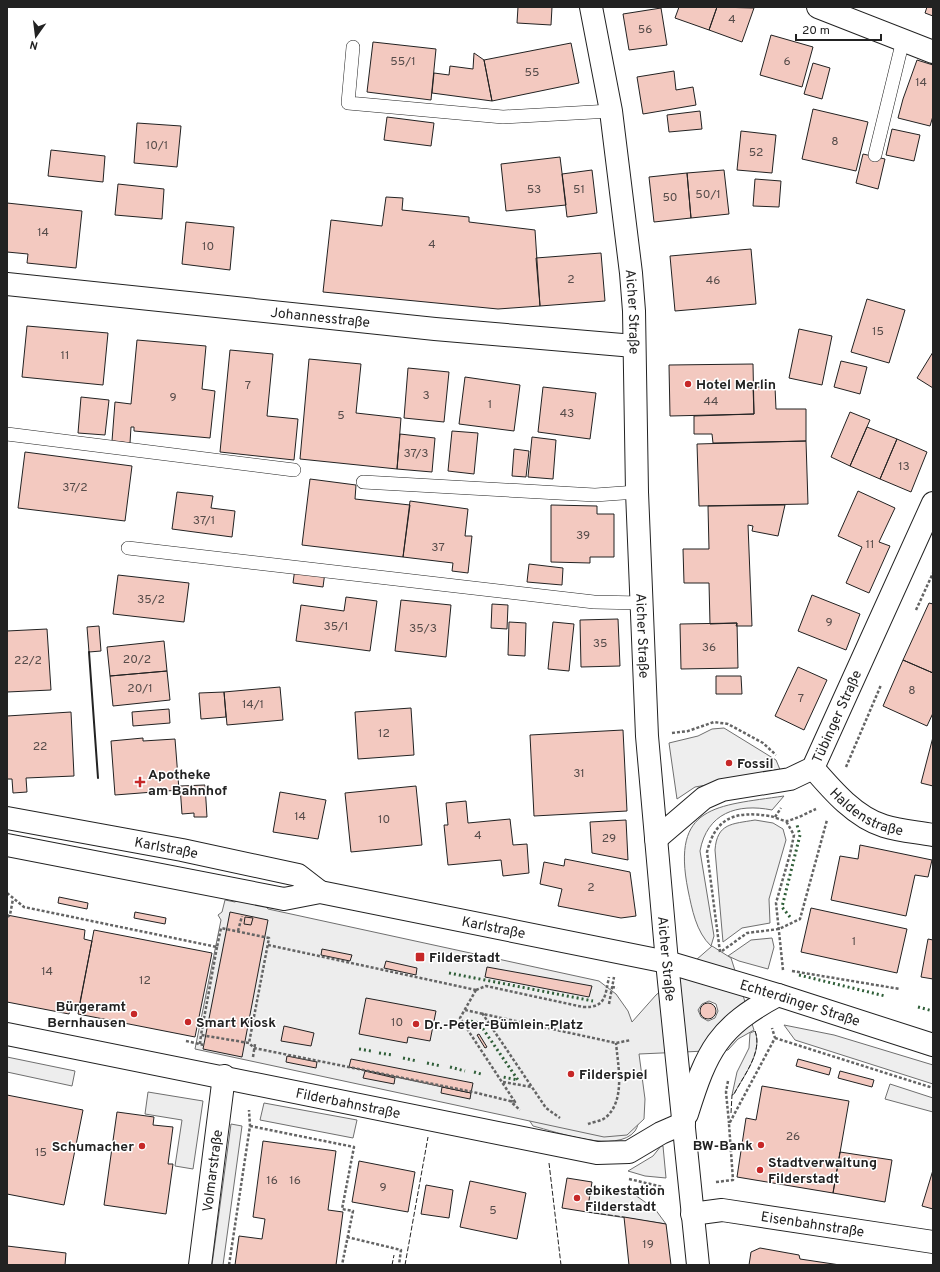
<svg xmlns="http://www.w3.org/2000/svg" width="940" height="1272" viewBox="0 0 940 1272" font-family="Overpass,sans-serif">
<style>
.green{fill:#eee;stroke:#6f6f6f}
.parking{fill:#ededed;stroke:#6f6f6f;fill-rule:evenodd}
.building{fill:#f3c9c0;stroke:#222}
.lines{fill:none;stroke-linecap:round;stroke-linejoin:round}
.lane-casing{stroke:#222;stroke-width:14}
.street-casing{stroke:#222;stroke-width:24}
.secondary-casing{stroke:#222;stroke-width:24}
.path{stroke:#646464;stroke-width:2.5;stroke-dasharray:3 2;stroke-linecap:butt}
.lane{stroke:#fff;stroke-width:13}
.street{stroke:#fff;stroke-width:22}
.secondary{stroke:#fff;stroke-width:22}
.hedge{stroke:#2f5e38;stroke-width:3;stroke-dasharray:2 3;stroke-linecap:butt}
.fence{stroke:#222;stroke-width:1;stroke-dasharray:5 2;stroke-linecap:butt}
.wall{stroke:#222;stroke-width:2}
.poi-dot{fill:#c62828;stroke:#fff;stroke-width:1.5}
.labels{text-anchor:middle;stroke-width:3;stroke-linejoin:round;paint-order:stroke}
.number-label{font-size:12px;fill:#564c4a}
.street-label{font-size:14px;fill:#222;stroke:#fff}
.poi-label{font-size:14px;font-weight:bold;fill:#222;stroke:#fff;text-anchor:start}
</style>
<rect width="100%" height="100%" fill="#fff"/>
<path class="green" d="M724,728L776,760L781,772L695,787L677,799L669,743L698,736L712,729Z
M784,796L772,810C737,803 707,813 700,851L714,936L711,946C696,932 692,909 688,890C671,805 716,806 784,796Z
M755,820L773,823L783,829L786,840L769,899L770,923L742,928L723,942L715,850C717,823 732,824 755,820Z
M772,938L774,947L768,969L739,961L728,956L751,940Z
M784,1025L834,1035L933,1065V1084L795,1040Z
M755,1031C763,1052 744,1075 734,1094L732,1095L737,1072L749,1048L750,1033Z
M890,1084L933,1098V1112L885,1099Z
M509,1089L640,1116C639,1120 638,1127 635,1131C617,1154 557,1132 533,1126Z
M661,1146H663L666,1178L645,1176L628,1171L653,1156Z
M591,1188L635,1195L655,1209L666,1224L587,1212Z"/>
<path class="parking" d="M252,889L268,909L599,981L616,994L628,1011L632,1022L656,995L712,946L731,958L754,1030L738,1039L728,1050L639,1054L645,1099L644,1119L627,1135L604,1137L195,1049L221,920L218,915L222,912L225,900L235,902ZM709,1001L716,1004L718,1011L715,1018L708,1021L701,1017L698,1010L702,1004Z
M7,1057L75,1071L72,1086L7,1072Z
M148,1092L203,1101L193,1169L175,1166L182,1120L145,1114Z
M264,1103L357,1120L353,1138L260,1120Z
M231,1124L242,1126L223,1265H212Z"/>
<path class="building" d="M518,7H552L551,25L517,23Z
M679,7H717L709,30L675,18Z
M717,7L754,8L742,42L709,30Z
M927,7H933V16L925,13Z
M661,8L667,45L629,50L623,14Z
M771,35L813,47L802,87L760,75Z
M373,42L436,49L431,100L367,92Z
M571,43L579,83L492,101L484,60Z
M474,53L484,60L492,101L432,93L434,73L449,75L450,66L473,69Z
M917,60L933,65V116L930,126L898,118L903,99Z
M813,63L830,68L822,99L804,94Z
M674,71L676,90L693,87L696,105L643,114L637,77Z
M813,109L868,122L856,171L802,159Z
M700,111L702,129L669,132L667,115Z
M387,117L434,123L431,146L384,140Z
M137,123L181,126L177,167L134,163Z
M892,129L920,135L914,161L886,155Z
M741,131L776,135L772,173L737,170Z
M51,150L105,156L103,182L48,176Z
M863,154L885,159L878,189L856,183Z
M560,157L566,205L506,211L501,164Z
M592,170L597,213L567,217L562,174Z
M724,170L729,214L691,218L687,173Z
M687,173L691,218L654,222L649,177Z
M755,179L781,181L779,207L753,206Z
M118,184L164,189L162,219L115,215Z
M386,197L403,198L402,210L469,217V222L535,230L540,306L498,309L323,292L331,220L382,226Z
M7,203L82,211L76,268L27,263L28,254L7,252Z
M186,222L234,227L230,270L182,264Z
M751,249L756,304L675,311L670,256Z
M601,253L605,301L540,306L536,258Z
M867,299L905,310L889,363L851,352Z
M27,326L108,333L103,385L22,377Z
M799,329L832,336L822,385L789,378Z
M137,340L206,346L202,389L215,391L210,438L134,431V427H131L130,443L112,441L115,402L131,404Z
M230,350L273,354L267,416L298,419L294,460L220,452Z
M933,352V388L917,378Z
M309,359L361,364L356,413L401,418L397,469L300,459Z
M841,361L867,367L860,394L834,387Z
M753,364L754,414L670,416L669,365Z
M408,368L449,372L444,422L404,418Z
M465,377L520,385L514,431L459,424Z
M543,387L596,393L590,439L538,432Z
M753,387H775L776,409H806V441L713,443L712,434H694V416L754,414Z
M81,397L109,400L105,435L78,433Z
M850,412L870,420L850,466L831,457Z
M867,427L897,439L880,479L850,466Z
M452,431L478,433L474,474L448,471Z
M400,434L435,438L432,472L397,469Z
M532,437L556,440L553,479L528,477Z
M897,439L927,452L911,492L880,479Z
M806,441L808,504L699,506L697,444Z
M514,449L529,451L526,477L512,476Z
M25,452L132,466L125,521L18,508Z
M310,479L356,485L355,499L410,505L403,557L302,545Z
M858,491L895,508L879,542L890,546L869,593L846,583L862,547L838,536Z
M177,492L213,496L211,508L235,511L232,537L172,529Z
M410,501L468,509L465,536H472L468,573L452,571L453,563L403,557Z
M551,505L597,506V514H614V557H590V563L551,562Z
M785,505L778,536L752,531L753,526L748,525L752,626H736L737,623L710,624L709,583H684L683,549H709L708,506Z
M529,564L563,568L562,585L527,582Z
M295,568L325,572L323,587L293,583Z
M118,575L189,583L184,622L113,614Z
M812,595L860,614L846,650L798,631Z
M346,597L377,601L370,651L296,641L301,605L344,611Z
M401,600L451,605L446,657L395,651Z
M929,603L933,604V673L903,660Z
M492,604L508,605L507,629L491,628Z
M618,619L620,666L581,667L580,620Z
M509,622L526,623L525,656L508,655Z
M553,622L574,624L569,671L548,669Z
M737,623L738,668L681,669L680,624Z
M99,626L101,651L89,652L87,627Z
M47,629L51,690L7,692V631Z
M164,641L167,671L110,676L107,647Z
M903,660L933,673V713L927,726L883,706Z
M798,667L827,680L804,730L775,716Z
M167,671L170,700L113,706L110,676Z
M716,676H741L742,694H716Z
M280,687L283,720L227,725L224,692Z
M224,692L226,717L201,719L199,693Z
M411,708L414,755L358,759L355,712Z
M169,709L170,723L133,726L132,712Z
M71,712L74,776L26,778L27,792L13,793L12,779H7V716Z
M623,730L627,811L534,816L530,735Z
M933,737V786L921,783Z
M143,738V741L175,739L179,790L115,795L111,741Z
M205,785L207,817H194V813L182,814L180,786Z
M416,786L422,845L351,852L345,793Z
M280,792L326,800L318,839L273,832Z
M466,801L468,823L510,819L513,845L527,844L529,873L503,876L501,860L448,865L444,825H448L446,803Z
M626,820L628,860L592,853L590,822Z
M860,845L932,860L928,877L915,875L906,916L831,900L840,856L858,859Z
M565,859L630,872L636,916L621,918L558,906L562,889L540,884L544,862L564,866Z
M59,897L88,903L87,909L58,903Z
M811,908L907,929L897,973L801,952Z
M135,912L166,918L165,924L134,918Z
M230,912L268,920L242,1057L203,1049Z
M7,915L85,930L84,939L92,941L79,1007L71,1006L69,1014L7,1002Z
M245,917L253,918L251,925L244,924Z
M94,930L212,953L195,1037L78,1014Z
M928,939L933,940V979L921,977Z
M322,949L352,955L350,961L321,955Z
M386,961L417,968L416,975L384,968Z
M487,967L592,986L589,997L485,977Z
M366,998L436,1011L430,1041L408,1037L407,1043L359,1034Z
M700 1011a8 8 0 1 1 16 0a8 8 0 1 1-16 0Z
M284,1026L314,1033L311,1046L281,1041Z
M479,1034L487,1047L485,1048L477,1035Z
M287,1056L317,1062L316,1068L286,1062Z
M351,1059L473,1083L471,1093L349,1067Z
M798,1059L831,1068L829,1075L796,1066Z
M365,1071L395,1078L394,1084L363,1078Z
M840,1071L874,1080L872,1087L838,1078Z
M762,1086L849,1101L833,1193L737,1177L746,1118L756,1120Z
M442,1087L471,1093L470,1099L441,1093Z
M7,1095L83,1110L64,1205L7,1194Z
M117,1112L154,1117L153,1125L173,1127L168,1164H173L166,1214L104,1205Z
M263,1141L336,1151L328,1210L343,1212L336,1265H235L239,1236L262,1239L265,1219L253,1217Z
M840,1152L892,1160L885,1202L833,1193Z
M359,1161L415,1172L408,1212L352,1202Z
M933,1170V1209L922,1206Z
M567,1178L592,1182L587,1212L562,1208Z
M470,1181L526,1193L517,1239L460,1227Z
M426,1185L453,1190L449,1218L421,1214Z
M624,1217L666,1224L671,1265H629Z
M7,1246L66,1253L65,1265H7Z
M760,1248L799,1255L800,1259L840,1265H749L751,1252Z"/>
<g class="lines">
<g class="lane-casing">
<path id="lane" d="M353,47L348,103L503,117L611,111
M875,155L903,40
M7,434L294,470
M363,482L595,495L637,492
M128,548L594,602L641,603"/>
</g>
<g class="street-casing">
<g id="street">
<path d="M818,7L933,52"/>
<path id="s1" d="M7,284L435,329L634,346"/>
<path id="s2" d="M813,768C832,790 855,817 884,826C900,831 917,832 933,835"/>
<path id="s3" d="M7,1034L597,1153L629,1152L661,1133L684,1123"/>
<path id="s4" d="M692,1214L722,1210L933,1242"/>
<path id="s5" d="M200,1265L224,1076"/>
</g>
</g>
<g class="secondary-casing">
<g id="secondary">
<path id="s6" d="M591,7L611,111L631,273L634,311L637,492L647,736L667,962L698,1265"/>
<path id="s7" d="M7,818L182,850L298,875L320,892"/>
<path id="s8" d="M656,839L704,798L722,790L790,779L813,768L933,503"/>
<path id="s9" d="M7,845L284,899L320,892L667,962L778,995L933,1045"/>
<path d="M687,1114C707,1050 718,1027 778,995"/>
</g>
</g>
<path class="path" d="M916,610L933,573
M672,733L688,731L714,722L728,724L763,743L776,755
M846,767L881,685
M775,817L781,808
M7,893L24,907L217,947L221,928L269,938L249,1043
M7,917L10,915L13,899
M238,931L242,916
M268,945L476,990
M217,947L201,1035L249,1043L254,1048L473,1092L510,1101L520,1110
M722,951L747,933L779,929L800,919L827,820
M720,952L707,852C716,816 736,811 770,816C775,817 782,821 787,821C796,819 807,813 816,809
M783,970L776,903L790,854L794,835L786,821
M792,971L900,989
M612,987L617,988
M476,990L486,986L583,1007C606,1008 605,996 609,977
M476,990L460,1018L515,1102L511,1101
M609,1004L614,977
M465,1010L616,1043L631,1040
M482,1013L546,1108L560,1118
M775,1038L933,1088
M186,1041L204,1045
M200,1044L201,1035
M253,1057L255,1044
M728,1081L726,1092L729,1123
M503,1082L532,1087
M588,1124C593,1122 601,1121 605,1118C626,1101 618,1066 616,1043
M250,1126L354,1147L342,1209L353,1211L342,1265
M629,1179L663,1187
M716,1182L733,1180L729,1124L775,1038L772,1028
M347,1237L401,1250L399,1265
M229,1265L250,1126L249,1110"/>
<use href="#lane" class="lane"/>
<use href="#street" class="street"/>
<use href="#secondary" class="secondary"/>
<path class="hedge" d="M790,917L782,907L800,835L797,825
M449,973L593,1001
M799,975L885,996
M918,1007L933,1011
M466,1020L479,1023L518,1080L503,1077
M359,1049L371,1051
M379,1053L392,1055
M403,1058L417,1061
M427,1063L441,1066
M450,1067L465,1071
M474,1072L481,1074"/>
<path class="fence" d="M731,1113L732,1095L734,1094C744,1075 763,1052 755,1031
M549,1163L561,1265
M587,1212L624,1217
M392,1265L394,1255
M405,1265L428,1137"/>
<path class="wall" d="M89,652L98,778"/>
</g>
<g class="poi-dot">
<circle cx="688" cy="384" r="4"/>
<circle cx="729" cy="763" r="4"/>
<path d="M138 776h4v4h4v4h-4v4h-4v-4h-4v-4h4z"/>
<rect x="415" y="952" width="10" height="10" rx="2"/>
<circle cx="134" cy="1014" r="4"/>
<circle cx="188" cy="1022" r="4"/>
<circle cx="416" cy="1024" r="4"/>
<circle cx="571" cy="1074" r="4"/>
<circle cx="761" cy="1145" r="4"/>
<circle cx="142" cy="1146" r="4"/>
<circle cx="760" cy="1170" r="4"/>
<circle cx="577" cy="1198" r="4"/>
</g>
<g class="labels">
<g class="number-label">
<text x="732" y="23">4</text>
<text x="645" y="33">56</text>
<text x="403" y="65">55/1</text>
<text x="787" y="65">6</text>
<text x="532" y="76">55</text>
<text x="921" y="86">14</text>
<text x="835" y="145">8</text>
<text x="157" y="149">10/1</text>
<text x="756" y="156">52</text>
<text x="534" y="193">53</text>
<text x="579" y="193">51</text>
<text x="708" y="198">50/1</text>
<text x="670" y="201">50</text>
<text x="43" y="236">14</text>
<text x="432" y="248">4</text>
<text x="208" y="250">10</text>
<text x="571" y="283">2</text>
<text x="713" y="284">46</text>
<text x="878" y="335">15</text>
<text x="65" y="359">11</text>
<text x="248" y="389">7</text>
<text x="426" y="399">3</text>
<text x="173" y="401">9</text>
<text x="711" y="405">44</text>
<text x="490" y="408">1</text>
<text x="567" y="417">43</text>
<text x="341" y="419">5</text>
<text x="416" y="457">37/3</text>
<text x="904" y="470">13</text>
<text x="75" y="491">37/2</text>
<text x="204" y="524">37/1</text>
<text x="583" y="539">39</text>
<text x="870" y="548">11</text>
<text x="438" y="551">37</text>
<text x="151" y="603">35/2</text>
<text x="829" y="626">9</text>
<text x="336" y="630">35/1</text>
<text x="423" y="632">35/3</text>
<text x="600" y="647">35</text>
<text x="709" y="651">36</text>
<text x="137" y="663">20/2</text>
<text x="28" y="664">22/2</text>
<text x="140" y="692">20/1</text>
<text x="912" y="694">8</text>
<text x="801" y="702">7</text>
<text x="253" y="708">14/1</text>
<text x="384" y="737">12</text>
<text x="40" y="750">22</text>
<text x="579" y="777">31</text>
<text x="300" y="820">14</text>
<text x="384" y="823">10</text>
<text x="478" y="839">4</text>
<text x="609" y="842">29</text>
<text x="591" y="891">2</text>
<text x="854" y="945">1</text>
<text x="47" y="975">14</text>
<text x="145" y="984">12</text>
<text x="397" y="1026">10</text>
<text x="793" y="1140">26</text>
<text x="41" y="1156">15</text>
<text x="272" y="1184">16</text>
<text x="295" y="1184">16</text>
<text x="383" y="1191">9</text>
<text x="493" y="1214">5</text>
<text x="648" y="1248">19</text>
</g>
<g class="street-label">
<text dy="5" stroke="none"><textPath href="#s6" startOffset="308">Aicher Straße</textPath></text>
<text dy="5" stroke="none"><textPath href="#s1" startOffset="315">Johannesstraße</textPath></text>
<text dy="5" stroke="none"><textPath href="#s6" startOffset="632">Aicher Straße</textPath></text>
<text dy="5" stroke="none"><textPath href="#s8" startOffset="234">Tübinger Straße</textPath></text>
<text dy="5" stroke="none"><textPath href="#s2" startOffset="71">Haldenstraße</textPath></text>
<text dy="5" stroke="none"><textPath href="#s7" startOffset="162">Karlstraße</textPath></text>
<text dy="5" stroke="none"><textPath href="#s9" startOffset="496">Karlstraße</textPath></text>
<text dy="5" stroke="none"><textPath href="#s6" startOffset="956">Aicher Straße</textPath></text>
<text dy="5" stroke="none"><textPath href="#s9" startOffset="812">Echterdinger Straße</textPath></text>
<text dy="5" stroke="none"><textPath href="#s3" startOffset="348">Filderbahnstraße</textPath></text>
<text dy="5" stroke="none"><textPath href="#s5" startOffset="95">Volmarstraße</textPath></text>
<text dy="5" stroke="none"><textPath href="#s4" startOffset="122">Eisenbahnstraße</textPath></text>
</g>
<g class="poi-label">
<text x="696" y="389">Hotel Merlin</text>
<text x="737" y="768">Fossil</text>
<text x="148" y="779">Apotheke<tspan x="148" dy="16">am Bahnhof</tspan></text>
<text x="429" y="962">Filderstadt</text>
<text x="126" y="1011" text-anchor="end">Bürgeramt<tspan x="126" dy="16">Bernhausen</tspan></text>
<text x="196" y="1027">Smart Kiosk</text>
<text x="424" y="1029">Dr.-Peter-Bümlein-Platz</text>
<text x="579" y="1079">Filderspiel</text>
<text x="753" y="1150" text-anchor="end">BW-Bank</text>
<text x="134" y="1151" text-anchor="end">Schumacher</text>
<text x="768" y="1167">Stadtverwaltung<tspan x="768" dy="16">Filderstadt</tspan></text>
<text x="585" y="1195">ebikestation<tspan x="585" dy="16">Filderstadt</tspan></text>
</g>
</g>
<rect width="940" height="1272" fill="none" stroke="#222222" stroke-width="16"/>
<g transform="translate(36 36) rotate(194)" stroke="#ffffff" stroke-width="3" paint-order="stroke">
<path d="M0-3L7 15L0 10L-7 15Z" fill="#222222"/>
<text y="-6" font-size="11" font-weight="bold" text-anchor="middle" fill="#222222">N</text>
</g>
<path d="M796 34v6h85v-6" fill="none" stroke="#222222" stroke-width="2"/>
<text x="802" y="34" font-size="12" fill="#222222" stroke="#ffffff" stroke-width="3" paint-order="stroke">20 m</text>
</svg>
